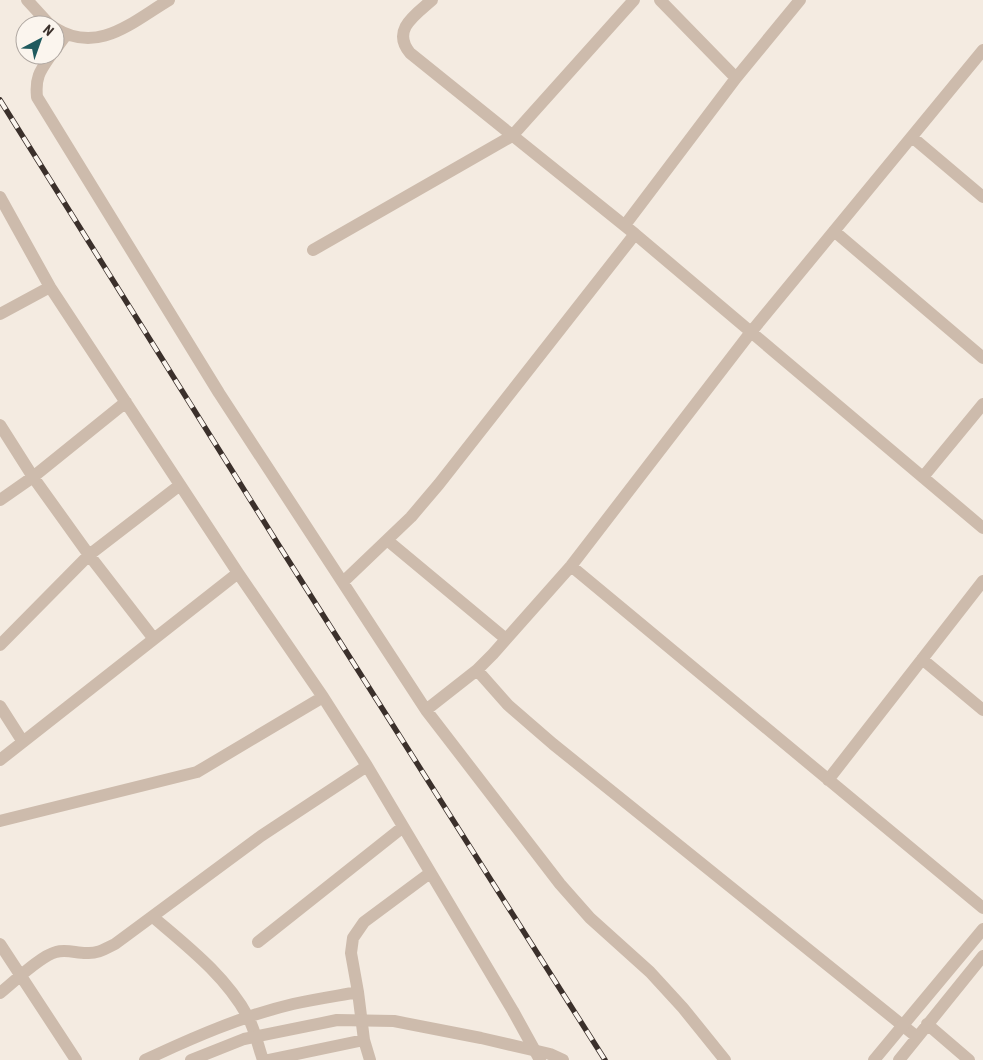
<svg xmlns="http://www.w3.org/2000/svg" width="983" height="1060" viewBox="0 0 983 1060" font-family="'Roboto Condensed',sans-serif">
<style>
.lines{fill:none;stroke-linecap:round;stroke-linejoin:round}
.minor{stroke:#cdbbac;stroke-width:12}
.rail-casing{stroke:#3b302b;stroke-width:5.5}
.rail{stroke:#fbf5ee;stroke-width:4;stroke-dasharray:11;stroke-linecap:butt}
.minor-bridge{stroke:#cdbbac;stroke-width:12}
</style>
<rect width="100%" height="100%" fill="#f4ebe1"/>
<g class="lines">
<path class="minor" d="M27,0L50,25
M432,0C415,15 391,30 410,53L635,234L983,528
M660,0L736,78
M55,28C98,55 132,22 169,0
M55,50L66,35
M51,55C40,71 35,77 37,97L219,393L426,710L560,884L590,918L650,972L683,1008L725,1060
M912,137L983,197
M0,197L50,287L238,573L323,697L367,766L513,1011L540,1060
M625,225L736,78L800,0
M834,231L983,358
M313,250L512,136L634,0
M0,314L50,287
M0,425L33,477L89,555L154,639
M923,477L983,404
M0,500L33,477L126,402
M387,540L506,639
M571,566L983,908
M343,582L411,517L439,484L635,234
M0,645L89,555L180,485
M922,659L983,710
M477,670L508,705L553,744L917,1037
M0,706L23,742
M426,710L477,670L493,654L571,566L751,332L983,50
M0,760L238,573
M828,780L983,581
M0,821L197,772L323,697
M153,917C187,946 226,976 248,1017C255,1030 258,1046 263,1060
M258,942L403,827
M0,944L76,1060
M0,993C14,982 40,956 56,952C66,949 76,953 86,953C97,954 105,949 115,944L261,836L367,766
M927,1024L969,1060
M145,1060C192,1038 242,1016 293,1004C315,999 336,996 358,992
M268,1060L364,1040
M370,1060L364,1040L358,992L351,953L353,938L364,922L430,873
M899,1060L983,956"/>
<g class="rail-casing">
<path id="rail" d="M0,100L278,544L605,1060"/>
</g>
<use href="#rail" class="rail"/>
<path class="minor-bridge" d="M191,1060L244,1039L337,1020L394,1021L481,1038L550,1054L563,1060
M874,1060L983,929"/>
</g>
<g transform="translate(40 40) rotate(41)"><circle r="24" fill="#fbf5ee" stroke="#aea6a0"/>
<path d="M0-4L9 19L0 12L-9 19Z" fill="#1f5a5e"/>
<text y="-8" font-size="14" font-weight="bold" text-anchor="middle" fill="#3b302b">N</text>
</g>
</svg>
